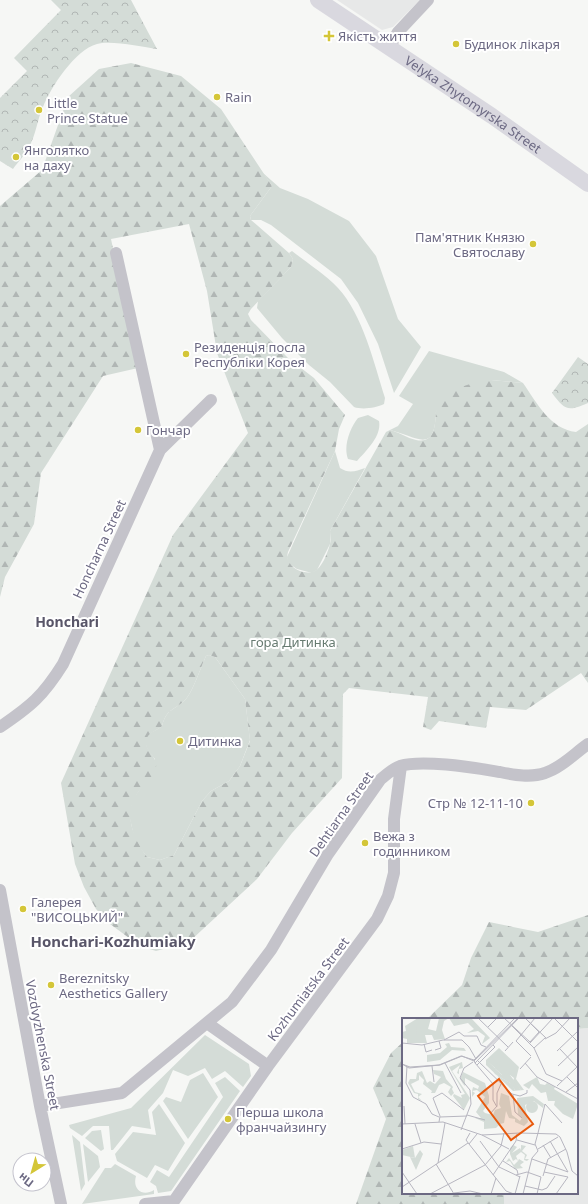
<svg xmlns="http://www.w3.org/2000/svg" width="588" height="1204" viewBox="0 0 588 1204" font-family="'Noto Sans',sans-serif">
<style>
.built{fill:#e7e8e8}
.green{fill:#d4dcd7}
.forest{fill:url(#forest-firs);fill-rule:evenodd}
.park{fill:url(#park-crowns)}
.lines{fill:none;stroke-linecap:round;stroke-linejoin:round}
.minor{stroke:#c4c3ca;stroke-width:12}
.major{stroke:#d9d8df;stroke-width:16}
.poi-dot{fill:#d4c638;stroke:#fff;stroke-width:1.5}
.labels{text-anchor:middle;stroke-width:4;stroke-linejoin:round;paint-order:stroke}
.poi-label{font-size:13px;fill:#6c6983;stroke:#fff;text-anchor:start}
.street-label{font-size:13px;fill:#6c6983;stroke:#fff}
.park-label{font-size:13px;fill:#677b71;stroke:#fff}
.neighbourhood-label{font-size:14px;font-weight:bold;fill:#595669;stroke:#fff}
.quarter-label{font-size:15px;font-weight:bold;fill:#595669;stroke:#fff}
.inset-road{fill:none;stroke:#b7b6c0;stroke-width:1}
.view{fill:#e8590c;fill-opacity:0.15;stroke:#e8590c;stroke-width:2}
.inset-edge{fill:none;stroke:#6c6983;stroke-width:2}
</style>
<defs>
<pattern id="forest-firs" width="22" height="20" patternUnits="userSpaceOnUse"><rect width="22" height="20" fill="#d4dcd7"/><path d="M5 1l3.5 6h-7zM16 11l3.5 6h-7z" fill="#b0b6b4"/></pattern>
<pattern id="park-crowns" width="20" height="18" patternUnits="userSpaceOnUse"><rect width="20" height="18" fill="#d4dcd7"/><path d="M2 6a3 3 0 1 1 6 0M12 15a3 3 0 1 1 6 0" fill="none" stroke="#b0b6b4"/></pattern>
</defs>
<rect width="100%" height="100%" fill="#f6f7f5"/>
<path class="built" d="M337,0H420L393,27L382,30Z
M588,1028V1204H504V1193H577V1029Z"/>
<path class="green" d="M263,173L280,188L308,199L349,221L376,256L398,319L421,347L394,393L378,344L358,303L341,279L271,225L261,220H251L250,216L272,186Z
M292,251C307,263 325,274 338,288C363,315 374,363 385,398L384,404C376,408 362,410 354,407L330,382L309,365L282,338L257,308L258,301L291,267L293,259L289,253Z
M429,351L504,372L523,383L491,380L436,411C435,455 418,437 390,430L398,426L413,404L399,396Z
M368,415L379,421C382,436 366,451 357,461L348,459C343,446 350,428 358,418Z
M335,451L340,468C349,474 356,471 365,468L330,531V544L317,570L312,573L297,569L288,563L287,557Z
M209,655L215,657L245,699L250,740L240,766L229,781L211,791L202,801L174,855L160,860L147,857L135,841L129,814L133,799L140,789L155,759C150,753 141,743 148,735C152,731 158,730 162,726C167,707 175,711 186,699C193,691 201,667 206,656Z
M205,1035L249,1064L251,1076L243,1087L225,1071L212,1079L205,1068L188,1076L173,1070L163,1093L148,1110L151,1129L132,1126L113,1150H111L109,1126H93L82,1136L70,1128L69,1125L131,1108Z
M203,1073L218,1097L188,1139L163,1101L166,1097L181,1102L190,1080Z
M225,1077L240,1091L171,1191L158,1193L156,1186L150,1182L157,1170L169,1177L223,1097L215,1083Z
M159,1104L185,1143L168,1171L155,1165L147,1178L117,1161L115,1154L133,1132L156,1135L152,1112Z
M101,1130L104,1149L101,1151L85,1138L92,1131Z
M72,1135L80,1142L85,1184L81,1191Z
M83,1144L98,1156L100,1167L88,1182Z
M115,1164L136,1176C132,1190 143,1197 154,1190V1194L82,1204L105,1168H111Z"/>
<path class="forest" d="M131,63L181,76L221,109L272,186L250,216L251,220L289,253L293,259L291,267L251,309L248,314L251,320L288,358L314,378L345,415L339,429L335,451L288,552C284,565 301,575 312,572C321,571 328,552 330,544C331,540 330,535 330,531L386,432L390,430C399,432 407,438 416,440C435,444 435,425 436,412C436,406 438,400 440,394L476,382L491,380L523,383C537,403 550,429 576,432L588,424V683L581,673L526,710L490,707L486,728L439,721L431,730L423,727L428,697L349,688L343,694L342,778L292,833L257,879L189,942L156,951L140,946L110,924L96,909L84,887L75,864L61,783L173,535L248,433L217,353L207,291L189,224L111,239L138,368L103,376L41,473L34,524L5,577L0,597V206L42,170L68,97L99,69ZM209,655L215,657L245,699L250,741L240,766L229,781L211,791L202,801L174,855L160,860L147,857C131,834 122,811 142,787C147,782 155,775 156,767C158,755 140,748 148,736C151,732 158,730 162,726C167,707 175,711 186,699C193,691 201,667 206,656Z
M588,915V1028L577,1029V1019H427L462,985L471,958L489,922L538,932Z
M403,1042V1193H504V1204H356L386,1119L373,1088L391,1053Z"/>
<path class="park" d="M51,0H131L157,49C142,47 111,40 97,44C75,50 51,87 43,107C37,120 36,135 29,147C25,155 18,162 13,169L0,161V98L27,71L14,58L61,10Z
M578,357L588,364V403C567,412 565,410 552,393Z"/>
<g class="lines">
<path class="minor" d="M389,48L398,32L428,0
M160,450L211,400
M0,727C31,706 43,696 63,664L160,450L116,253
M0,890L40,1106L61,1204
M207,1023L268,1066
M40,1106L122,1093L232,1002L271,950L328,854L380,780C386,775 392,769 400,766C423,759 475,768 500,772C514,775 531,778 545,773C561,768 575,753 588,744
M145,1204L174,1201
M173,1204L174,1201L268,1066L377,919L388,896L394,873V819L401,766"/>
<path class="major" id="s1" d="M318,0L492,116L588,184"/>
</g>
<g class="poi-dot">
<path d="M327 30h4v4h4v4h-4v4h-4v-4h-4v-4h4z"/>
<circle cx="456" cy="44" r="4"/>
<circle cx="217" cy="97" r="4"/>
<circle cx="39" cy="110" r="4"/>
<circle cx="16" cy="157" r="4"/>
<circle cx="533" cy="244" r="4"/>
<circle cx="186" cy="354" r="4"/>
<circle cx="138" cy="430" r="4"/>
<circle cx="180" cy="741" r="4"/>
<circle cx="531" cy="803" r="4"/>
<circle cx="365" cy="843" r="4"/>
<circle cx="23" cy="909" r="4"/>
<circle cx="51" cy="985" r="4"/>
<circle cx="228" cy="1119" r="4"/>
</g>
<g class="labels">
<g class="poi-label">
<text x="338" y="41">Якість життя</text>
<text x="464" y="49">Будинок лікаря</text>
<text x="225" y="102">Rain</text>
<text x="47" y="108">Little<tspan x="47" dy="15">Prince Statue</tspan></text>
<text x="24" y="155">Янголятко<tspan x="24" dy="15">на даху</tspan></text>
<text x="525" y="242" text-anchor="end">Пам'ятник Князю<tspan x="525" dy="15">Святославу</tspan></text>
<text x="194" y="352">Резиденція посла<tspan x="194" dy="15">Республіки Корея</tspan></text>
<text x="146" y="435">Гончар</text>
<text x="188" y="746">Дитинка</text>
<text x="523" y="808" text-anchor="end">Стр № 12-11-10</text>
<text x="373" y="841">Вежа з<tspan x="373" dy="15">годинником</tspan></text>
<text x="31" y="907">Галерея<tspan x="31" dy="15">"ВИСОЦЬКИЙ"</tspan></text>
<text x="59" y="983">Bereznitsky<tspan x="59" dy="15">Aesthetics Gallery</tspan></text>
<text x="236" y="1117">Перша школа<tspan x="236" dy="15">франчайзингу</tspan></text>
</g>
<g class="street-label">
<text dy="5" stroke="none"><textPath href="#s1" startOffset="187">Velyka Zhytomyrska Street</textPath></text>
<text transform="translate(99 549) rotate(-65)" y="5">Honcharna Street</text>
<text transform="translate(341 814) rotate(-55)" y="5">Dehtiarna Street</text>
<text transform="translate(308 989) rotate(-53)" y="5">Kozhumiatska Street</text>
<text transform="translate(43 1045) rotate(79)" y="5">Vozdvyzhenska Street</text>
</g>
<g class="park-label">
<text x="293" y="647">гора Дитинка</text>
</g>
<g class="neighbourhood-label">
<text x="67" y="627">Honchari</text>
</g>
<g class="quarter-label">
<text x="113" y="947">Honchari-Kozhumiaky</text>
</g>
</g>
<g transform="translate(402 1018)">
<rect width="176" height="176" fill="#f6f7f5"/>
<path d="M86,44L100,57H108L119,72H113L108,65L93,56ZM124 89a6 6 0 1 1 12 0a6 6 0 1 1-12 0ZM111,127L115,129L110,135L118,130L119,132V127L124,128L120,133L125,137L123,141H127L125,143L122,142L123,137L119,134L114,138L116,143L117,141L122,144L118,147L121,150L113,151L108,143L104,144L107,140L112,147L116,143L114,141L111,143L108,136V130Z" fill="#d4dcd7"/>
<path d="M16,0H29L26,11L34,13L37,0H69L88,20L80,26L83,18L76,13L65,15L72,11L66,5L52,8L47,0L42,3L40,12L43,21L32,22L30,17H23L25,25H5V21L0,20V14L4,13L3,8ZM47,25L49,29L62,30L64,33L50,32L38,42L25,44V37L38,35L45,29L43,26ZM97,30L117,49L114,61L122,72L111,73L84,47V42ZM86,44L100,57H108L112,60L111,63L119,72H113L110,66L93,56V50ZM60,44L61,50L57,51V56L55,55L58,47L50,53L68,80L62,92L51,78L52,76L60,80L59,77L63,76L47,49ZM31,52L41,53L44,61L51,69L50,71L52,75L49,78L46,74L49,69L42,65L37,67L33,75H29L30,73L21,66L22,62L17,57V62L9,66L13,74L20,76L16,79L20,83L16,81V76L12,75L6,65L8,61H14L15,55L20,53L25,65L28,63L33,66L39,59L32,56ZM61,54L83,65L87,78V85L81,93L83,95L91,97L93,92L99,90L97,86L99,75L107,78L110,97L118,103L120,100L116,96L115,80L131,78L142,86L141,90L132,83L123,87L126,104L122,108L113,104V101L107,100L104,93L102,105L98,106L94,110L82,111V104L73,100H79L74,94L83,79L75,72L70,73L73,75L70,79V73L71,69L76,71L77,68L63,60V68L61,66L58,61ZM135,59L138,66L143,67L145,65L153,69L152,71L176,86L171,101L161,96L152,87L153,83H146L144,74L139,75L130,66L127,71L121,67ZM18,132L21,136L14,152L8,139L13,140Z" fill="#d4dcd7" fill-rule="evenodd"/>
<path d="M15,8H18L24,25H9L10,17H14ZM93,44L109,55L103,57L98,54L89,45Z" fill="#d4dcd7"/>
<path d="M11,128L13,140L0,137V132Z" fill="#d4dcd7"/>
<path class="inset-road" d="M76,0L106,29M102,0L128,24L137,14L123,0M123,0L144,20M152,0L176,24M110,8L132,30L144,56L160,63M86,9L95,0M143,21L154,15L168,0M42,22L57,14L62,18H75L79,27L84,29M114,23L133,0M114,23L129,38M0,25L20,27L41,22H60L67,29L74,41M128,25L151,0M22,26L24,34L30,32M132,30L143,20M158,31L175,49M33,32L39,30L37,23M103,33L111,24M155,33L176,13M72,42L73,45L117,0M72,42L113,0M76,43L110,76L118,78L125,75V72M43,45L59,75M73,45L91,66V82L95,89M123,45L135,59L176,81M0,46L8,49L37,47L59,38L72,42M0,46L7,50L38,47L60,38L72,43L116,0M75,47L93,29L91,27M5,48L4,65L11,79L24,86L30,96L37,99M30,48L32,64M156,48L176,29M118,51L129,39M165,59L176,70M155,68L176,48M164,74L176,65M111,77L113,94L120,100M2,88L3,106M88,96L95,88V75L99,66M65,97L83,102M38,99L65,98M37,104L38,98L31,80L40,75L62,92M0,106L41,104L80,117L118,115L154,116L158,119L165,134L170,153L176,158M13,106L19,125M59,112L69,86L68,72L58,60L62,50L71,44M68,115L64,122L67,126L75,116M136,115L143,86L160,105M80,117L107,131M115,122L133,127M78,123L97,149L118,159M67,126L104,173L112,176M141,127L149,140M0,131L22,124L39,126M136,131L156,119M130,141L166,154L148,123M101,143L115,152L116,156M36,145L43,105M34,146L52,176M0,154L15,176M142,154L166,159L154,176M91,157L114,123L115,116M114,157L125,154L139,159L135,176M141,158L146,141L164,131M123,168L140,172L145,170L153,158M0,169L66,125M52,175L68,173L81,176M28,176L83,147L99,128L102,115M89,176L94,160M113,176L118,158M121,176L130,140L136,133L133,126L136,115"/>
<path class="view" d="M97,61L131,106L109,122L76,78Z"/>
<rect width="176" height="176" class="inset-edge"/>
</g>
<g transform="translate(32 1172) rotate(217)"><circle r="19" fill="#ffffff" stroke="#c4c3cd"/>
<path d="M0-3L7 15L0 10L-7 15Z" fill="#d4c638"/>
<text y="-6" font-size="11" font-weight="bold" text-anchor="middle" fill="#6c6983">Пн</text>
</g>
</svg>
